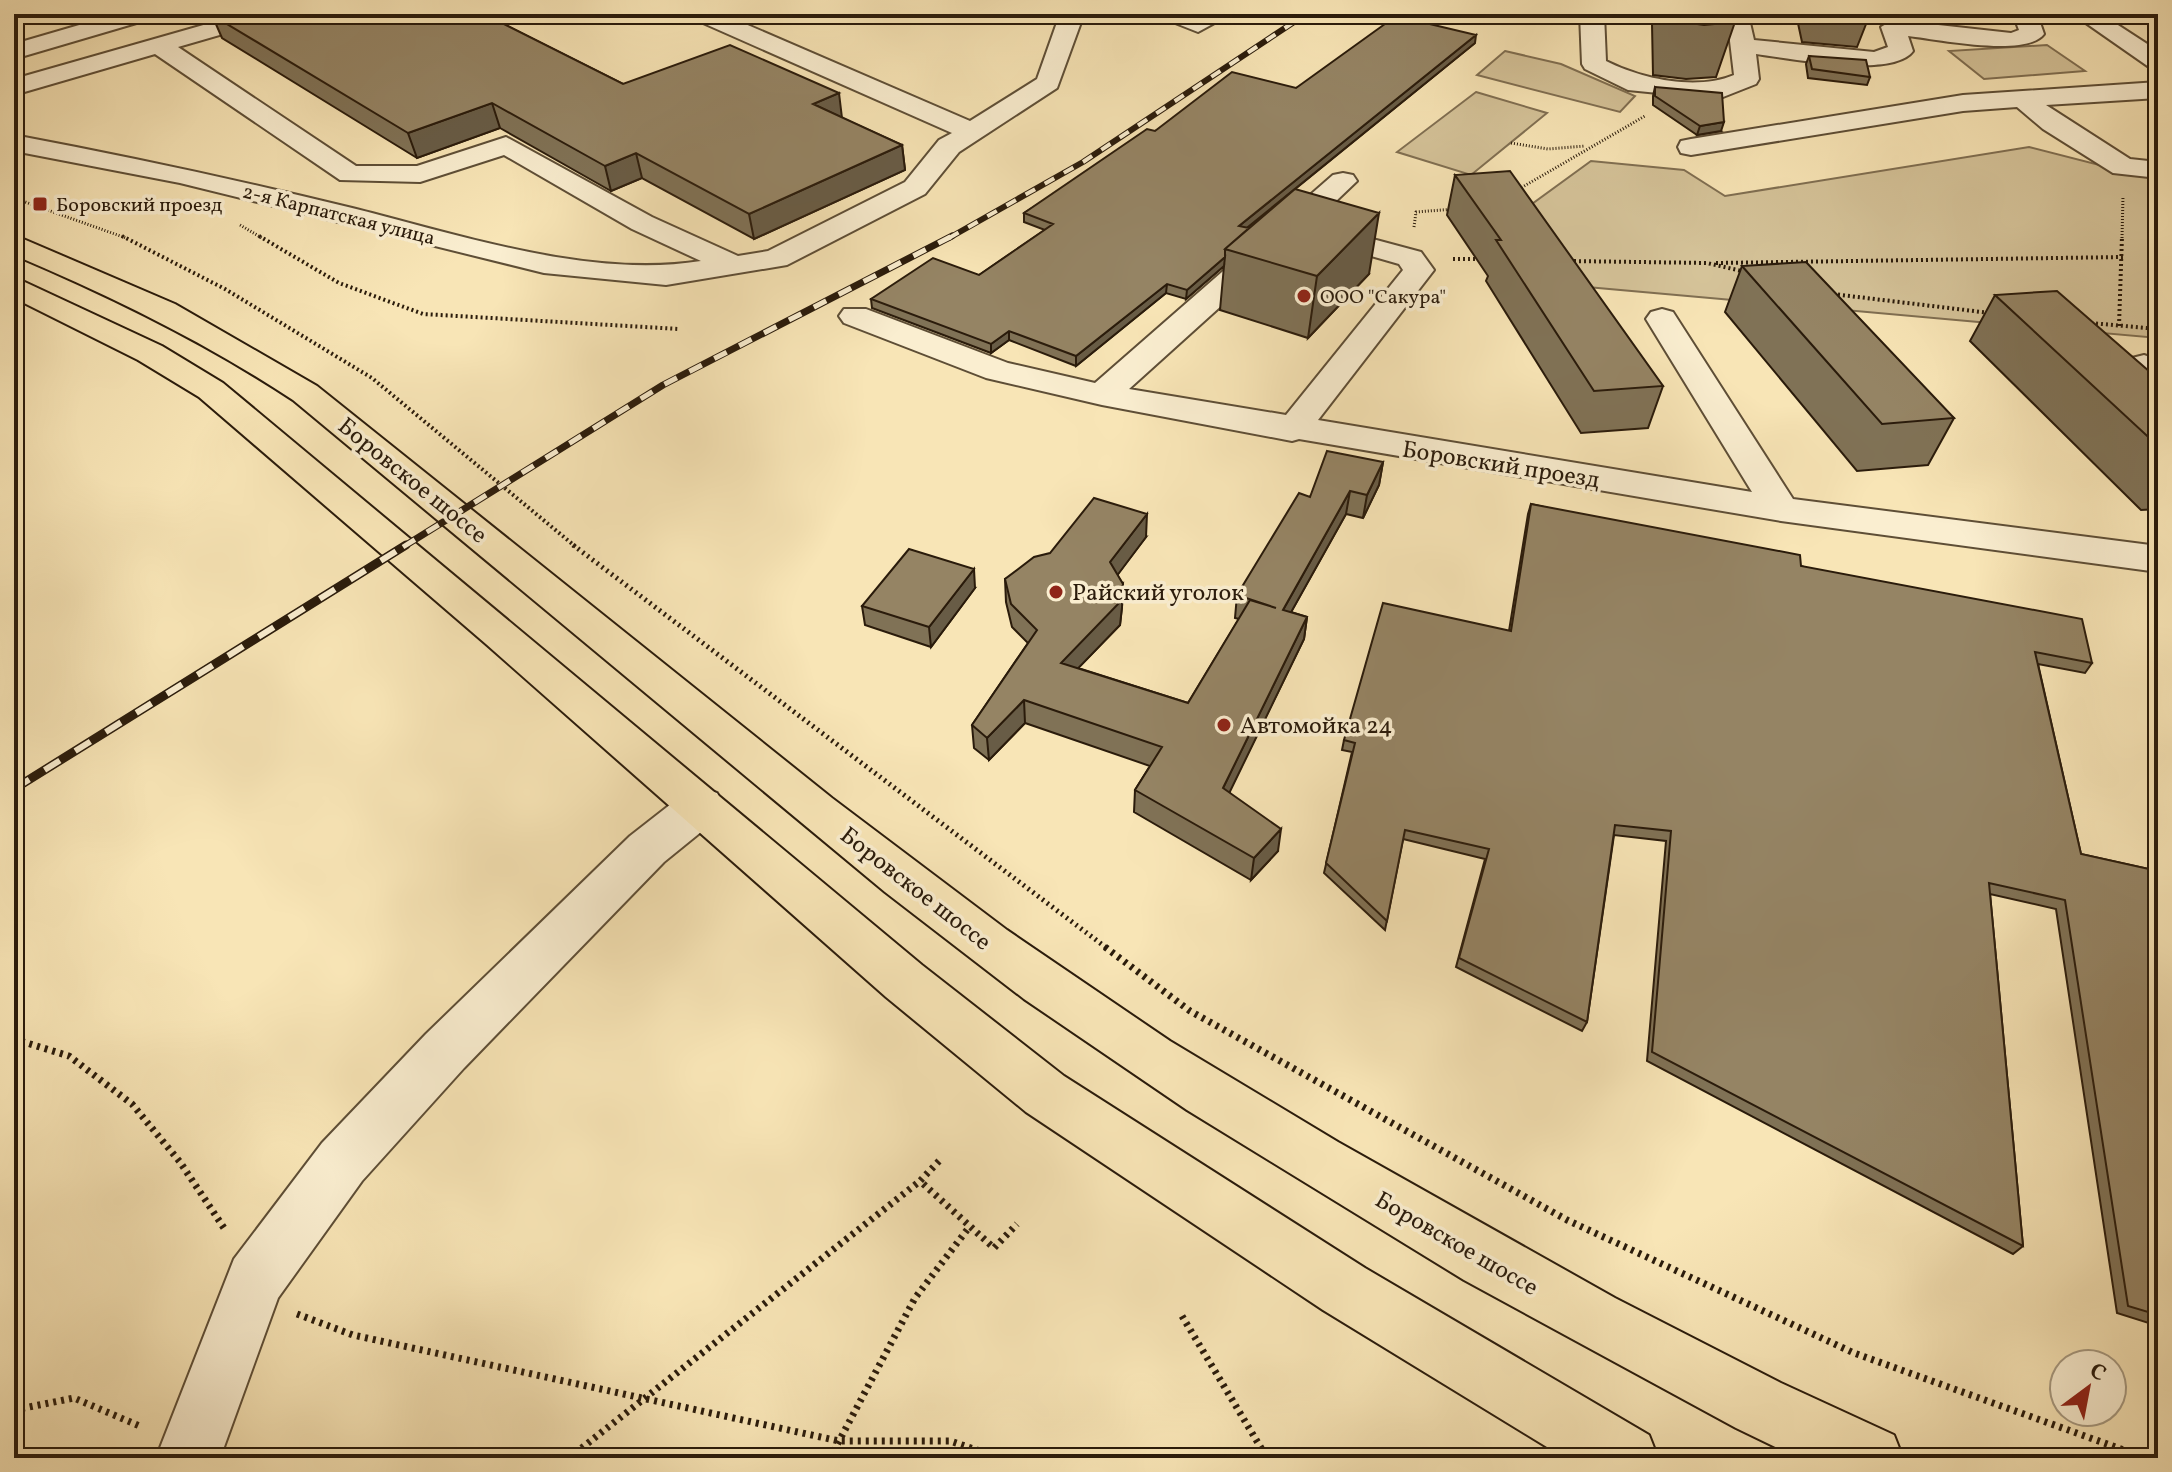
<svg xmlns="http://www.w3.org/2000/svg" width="2172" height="1472" viewBox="0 0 2172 1472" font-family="Vollkorn,serif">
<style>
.green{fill:#d5c399;stroke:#806f52;stroke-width:2}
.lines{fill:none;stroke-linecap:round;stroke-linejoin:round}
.minor-casing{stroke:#5e4e36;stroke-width:4}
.major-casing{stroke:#2a1b0b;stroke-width:4}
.path-far3{stroke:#2a1b0b;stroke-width:3;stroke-dasharray:1 2;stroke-linecap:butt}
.path-far2{stroke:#2a1b0b;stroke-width:4;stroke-dasharray:2 3;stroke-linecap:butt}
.path-far1{stroke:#2a1b0b;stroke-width:5;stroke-dasharray:2 4;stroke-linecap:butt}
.path{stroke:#2a1b0b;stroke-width:7;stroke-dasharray:3 5;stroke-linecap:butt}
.minor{fill:#faeed0;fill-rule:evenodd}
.major{fill:#f8e5b6;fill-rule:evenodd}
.rail-far2-casing{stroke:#2a1b0b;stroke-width:6}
.rail-far1-casing{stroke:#2a1b0b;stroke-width:7}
.rail-casing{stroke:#2a1b0b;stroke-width:9}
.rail-far2{stroke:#faeed0;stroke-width:4;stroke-dasharray:11;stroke-linecap:butt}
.rail-far1{stroke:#faeed0;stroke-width:5;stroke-dasharray:14;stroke-linecap:butt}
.rail{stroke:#faeed0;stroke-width:6;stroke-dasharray:18;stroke-linecap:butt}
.wall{fill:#807256;stroke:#2a1b0b;stroke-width:2}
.shaded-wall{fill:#685c46;stroke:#2a1b0b;stroke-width:2}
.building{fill:#958464;stroke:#2a1b0b;stroke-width:2}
.poi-dot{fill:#8f2418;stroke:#faeed0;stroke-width:3}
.labels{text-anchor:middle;stroke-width:7;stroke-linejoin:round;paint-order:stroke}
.far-poi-label{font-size:20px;fill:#2a1b0b;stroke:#faeed0;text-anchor:start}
.far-street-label{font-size:20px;fill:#2a1b0b;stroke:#faeed0}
.street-label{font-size:24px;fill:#2a1b0b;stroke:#faeed0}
.poi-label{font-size:24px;fill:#2a1b0b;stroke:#faeed0;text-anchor:start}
</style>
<rect width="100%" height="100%" fill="#f8e5b6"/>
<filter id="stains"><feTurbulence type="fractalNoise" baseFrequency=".0025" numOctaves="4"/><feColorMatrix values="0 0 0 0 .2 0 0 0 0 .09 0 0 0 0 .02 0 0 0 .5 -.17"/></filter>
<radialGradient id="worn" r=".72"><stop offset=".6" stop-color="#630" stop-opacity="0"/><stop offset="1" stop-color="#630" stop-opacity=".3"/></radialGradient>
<path class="green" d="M2047,45L2085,71L1984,79L1949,51Z
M1505,51L1561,64L1635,96L1620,112L1477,75Z
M1476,92L1547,113L1471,175L1397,152Z
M2029,147L2158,180V338L1587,287L1521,212L1591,161L1684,170L1725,196Z"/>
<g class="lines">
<g class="minor-casing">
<path id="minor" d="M117,14H154L150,19L14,59V44Z
M242,14H279L275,19L178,47L356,166H417L506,137L652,217L738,256L768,251L905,182L939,140L952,133L694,19L690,14H722L970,121L1037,79L1060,14H1084L1057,88L959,152L925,194L787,265L666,285L544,273L180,183L14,151V135C126,156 237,180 348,207C458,234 588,279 701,261L632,229L504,155L420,182L340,180L155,54L14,95V79Z
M1161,14H1231L1198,32L1165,19Z
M1580,14H1604L1606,61C1642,79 1696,91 1734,75L1728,24L1695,19L1691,14H1748L1754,40L1874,52L1888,47L1881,27L1893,20L2011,33L2019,30L2013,14H2037L2044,34C2026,58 1936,39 1908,36L1913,51C1893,79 1788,58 1756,54L1759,79L1756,84L1718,99L1628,90L1585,69L1582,64Z
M2073,14H2101L2158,51V69L2149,67Z
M2158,82V98L2046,105L2130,159L2158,162V178L2113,173L2043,129L2017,107L1963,111L1691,155L1681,153L1678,147L1681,141L1691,139L1963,95Z
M1343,173L1353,175L1357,181L1313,223L1421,252L1434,270L1318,420L1752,492L1646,319L1651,312L1662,309L1673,312L1793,499L2158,546V572L1781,521L1299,439L1292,441L1102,405L986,378L844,323L839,316L844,309H866L1008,363L1095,383L1333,175ZM1302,233L1305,237L1399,264L1403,270L1286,415L1129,389Z
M2144,355L2158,360V387L2146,384L2127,365L2132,358Z
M701,788L717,793L724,806L717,819L664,862L464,1068L362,1181L278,1298L220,1458H156L234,1259L322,1143L426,1034L630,836L685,793Z"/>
</g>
<g class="major-casing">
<path id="major" d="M14,235L175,304L317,386L832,798L1007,930L1170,1041L1338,1142L1615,1298L1781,1383L1894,1435L1903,1458H1798L1736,1428L1464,1280L1187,1110L1024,999L885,892L293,400C205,342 111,296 14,255Z
M14,277L162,346L223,383L922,965L1064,1076L1365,1268L1649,1435L1658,1458H1565L1323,1310L1026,1112L886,997L486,644L199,397L138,360L14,298Z"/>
</g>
<path class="path-far3" d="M1511,143L1548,149L1585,146
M1519,189L1645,116
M14,198L126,238
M240,225L262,238
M1414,227L1416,212L1455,209
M2122,238L2123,196"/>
<path class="path-far2" d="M122,236L225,289L372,378L576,547
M259,236L339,283L423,314L679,329
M1453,259H1483
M1569,261L1707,263L1746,272
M1716,263L2124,257
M1833,294L1990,313
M2091,323L2158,329
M2119,326L2122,236"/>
<path class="path-far1" d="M573,545L1108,949"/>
<path class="path" d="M1105,947L1190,1011L1567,1220L1854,1353L2146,1458
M14,1039L69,1056L132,1104L180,1162L226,1231
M939,1161L920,1181L994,1248L1017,1224
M297,1314L353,1335L839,1441H950L1001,1458
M1182,1316L1267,1458
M14,1410L74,1398L142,1427
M569,1458L920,1181
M830,1458L915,1298L970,1226"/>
<use href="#minor" class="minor"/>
<use href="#major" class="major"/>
<g class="rail-far2-casing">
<path id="rail-far2" d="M949,238L1083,162L1294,22L1312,14"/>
</g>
<g class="rail-far1-casing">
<path id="rail-far1" d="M403,547L663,385L952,236"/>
</g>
<g class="rail-casing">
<path id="rail" d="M14,789L406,545"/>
</g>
<use href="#rail-far2" class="rail-far2"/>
<use href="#rail-far1" class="rail-far1"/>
<use href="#rail" class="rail"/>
</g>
<path class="wall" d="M215,14H524L500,22L623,84L842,118L902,145L905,170L754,239L642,178L611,191L500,128L417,158L222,38L212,15Z
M1655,14H1734L1735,22L1716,77L1686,79L1653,75L1652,24Z
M1796,14H1870L1857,47L1802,42Z
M1961,14H1996L1994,17Z
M1475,43L1247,228L1369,274L1308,338L1220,310L1224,266L1186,299L1166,293L1076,366L1009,340L991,353L872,308L871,299L979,275L1045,230L1024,222V213L1155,131L1296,88Z
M1809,56L1870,77L1867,85L1808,78L1806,64Z
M1655,87L1721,131L1697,135L1653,105V96Z
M1455,175L1663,386L1648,428L1581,433L1486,281L1488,276L1447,215Z
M1742,266L1954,418L1928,465L1857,471L1725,312Z
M1995,295L2158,379V509L2141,510L1970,341Z
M1383,462L1379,485L1363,518L1346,514L1291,612L1307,617L1304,639L1229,792L1278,851L1251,880L1134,812L1135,790L1150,766L1025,723L989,760L974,748L972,725L1028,643L1012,627L1006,602L1005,579L1146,537L1117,575L1123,584L1122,607L1120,625L1078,668L1188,703L1239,619L1235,618L1237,595L1310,497Z
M1531,504L1801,566L2092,663L2085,673L2038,664L2081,854L2158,871V1326L2117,1313L2056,909L1990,894L2023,1246L2013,1254L1647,1061L1666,841L1614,835L1587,1022L1582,1031L1456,967L1485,859L1403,839L1385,930L1324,873L1352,752L1342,750L1344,740L1509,631L1528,514Z
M975,588L931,647L865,625L862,606Z"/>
<path class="shaded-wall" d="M473,14H524L478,30Z
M1476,35L1475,43L1238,235L1239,226Z
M839,93L842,118L813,104Z
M492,103L500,128L417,158L408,133Z
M1724,122L1721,131L1697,135L1700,126Z
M902,145L905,170L754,239L749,214Z
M636,153L642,178L611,191L605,166Z
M1379,213L1369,274L1308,338L1317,276Z
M1225,257L1224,266L1186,299L1187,290Z
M1167,284L1166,293L1076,366V356Z
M1009,331V340L991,353V344Z
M1383,462L1379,485L1363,518L1367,495Z
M1350,491L1346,514L1280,632L1283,610Z
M1147,514L1146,537L1110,585V562Z
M974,569L975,588L931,647L929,627Z
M1123,584L1122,607L1120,625L1062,685L1061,663Z
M1307,617L1304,639L1221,810L1223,788Z
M1024,700L1025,723L989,760L987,738Z
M1281,829L1278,851L1251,880L1254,858Z"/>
<path class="building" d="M215,14H484L623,84L730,45L839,93L813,104L902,145L749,214L636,153L605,166L492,103L408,133L212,15Z
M1669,14H1734L1735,22L1704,25L1669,20Z
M1396,16L1476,35L1239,226L1249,228L1225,249V257L1187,290L1167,284L1076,356L1009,331L991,344L871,299L933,258L979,275L1053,224L1024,213L1147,129L1155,131L1232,72L1296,88Z
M1809,56L1866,60L1870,77L1812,69Z
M1655,87L1722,93L1724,122L1700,126L1655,96Z
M1510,171L1663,386L1594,391L1496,240H1501L1455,175Z
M1295,189L1379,213L1317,276L1225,249Z
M1806,262L1954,418L1882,424L1742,266Z
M2057,291L2158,379V446L1995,295Z
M1327,451L1383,462L1367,495L1350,491L1283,610L1307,617L1223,788L1281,829L1254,858L1135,790L1162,747L1024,700L987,738L972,725L1037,630L1011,604L1005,579L1034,557L1050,553L1094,498L1147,514L1110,562L1123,584L1120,602L1061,663L1188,703L1250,600L1276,608L1237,595L1299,493L1310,497Z
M1531,504L1800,555L1801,566L2082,619L2092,663L2035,652L2081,854L2158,871V1315L2128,1306L2065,900L1989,883L2023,1246L1652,1052L1671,831L1615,825L1587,1022L1459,958L1489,849L1405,830L1387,921L1326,863L1355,743L1344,740L1383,603L1511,631Z
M909,549L974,569L929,627L862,606Z"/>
<g class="poi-dot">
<rect x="32" y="196" width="16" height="16" rx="4"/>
<circle cx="1304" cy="296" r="8"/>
<circle cx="1056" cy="592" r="8"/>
<circle cx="1224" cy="725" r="8"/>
</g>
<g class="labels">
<g class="far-poi-label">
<text x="56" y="211">Боровский проезд</text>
<text x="1320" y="303">ООО "Сакура"</text>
</g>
<g class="far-street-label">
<text transform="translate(339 214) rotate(14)" y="7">2-я Карпатская улица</text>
</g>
<g class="street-label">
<text transform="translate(1501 464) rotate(9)" y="8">Боровский проезд</text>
<text transform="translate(413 480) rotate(39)" y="8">Боровское шоссе</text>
<text transform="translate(916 888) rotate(38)" y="8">Боровское шоссе</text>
<text transform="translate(1457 1243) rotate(30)" y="8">Боровское шоссе</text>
</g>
<g class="poi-label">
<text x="1072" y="600">Райский уголок</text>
<text x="1240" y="733">Автомойка 24</text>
</g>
</g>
<rect width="2172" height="1472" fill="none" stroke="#f8e5b6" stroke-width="48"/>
<rect x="16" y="16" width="2140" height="1440" fill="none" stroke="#2a1b0b" stroke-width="4"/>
<rect x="24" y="24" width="2124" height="1424" fill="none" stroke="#2a1b0b" stroke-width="2"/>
<g transform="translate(2088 1388) rotate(32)"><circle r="38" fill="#faeed0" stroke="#a79a81" stroke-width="2"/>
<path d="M0-6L14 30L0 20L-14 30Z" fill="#8f2418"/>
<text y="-12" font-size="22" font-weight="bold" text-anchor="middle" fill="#2a1b0b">С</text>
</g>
<rect width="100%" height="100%" filter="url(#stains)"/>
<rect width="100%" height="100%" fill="url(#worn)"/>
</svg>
